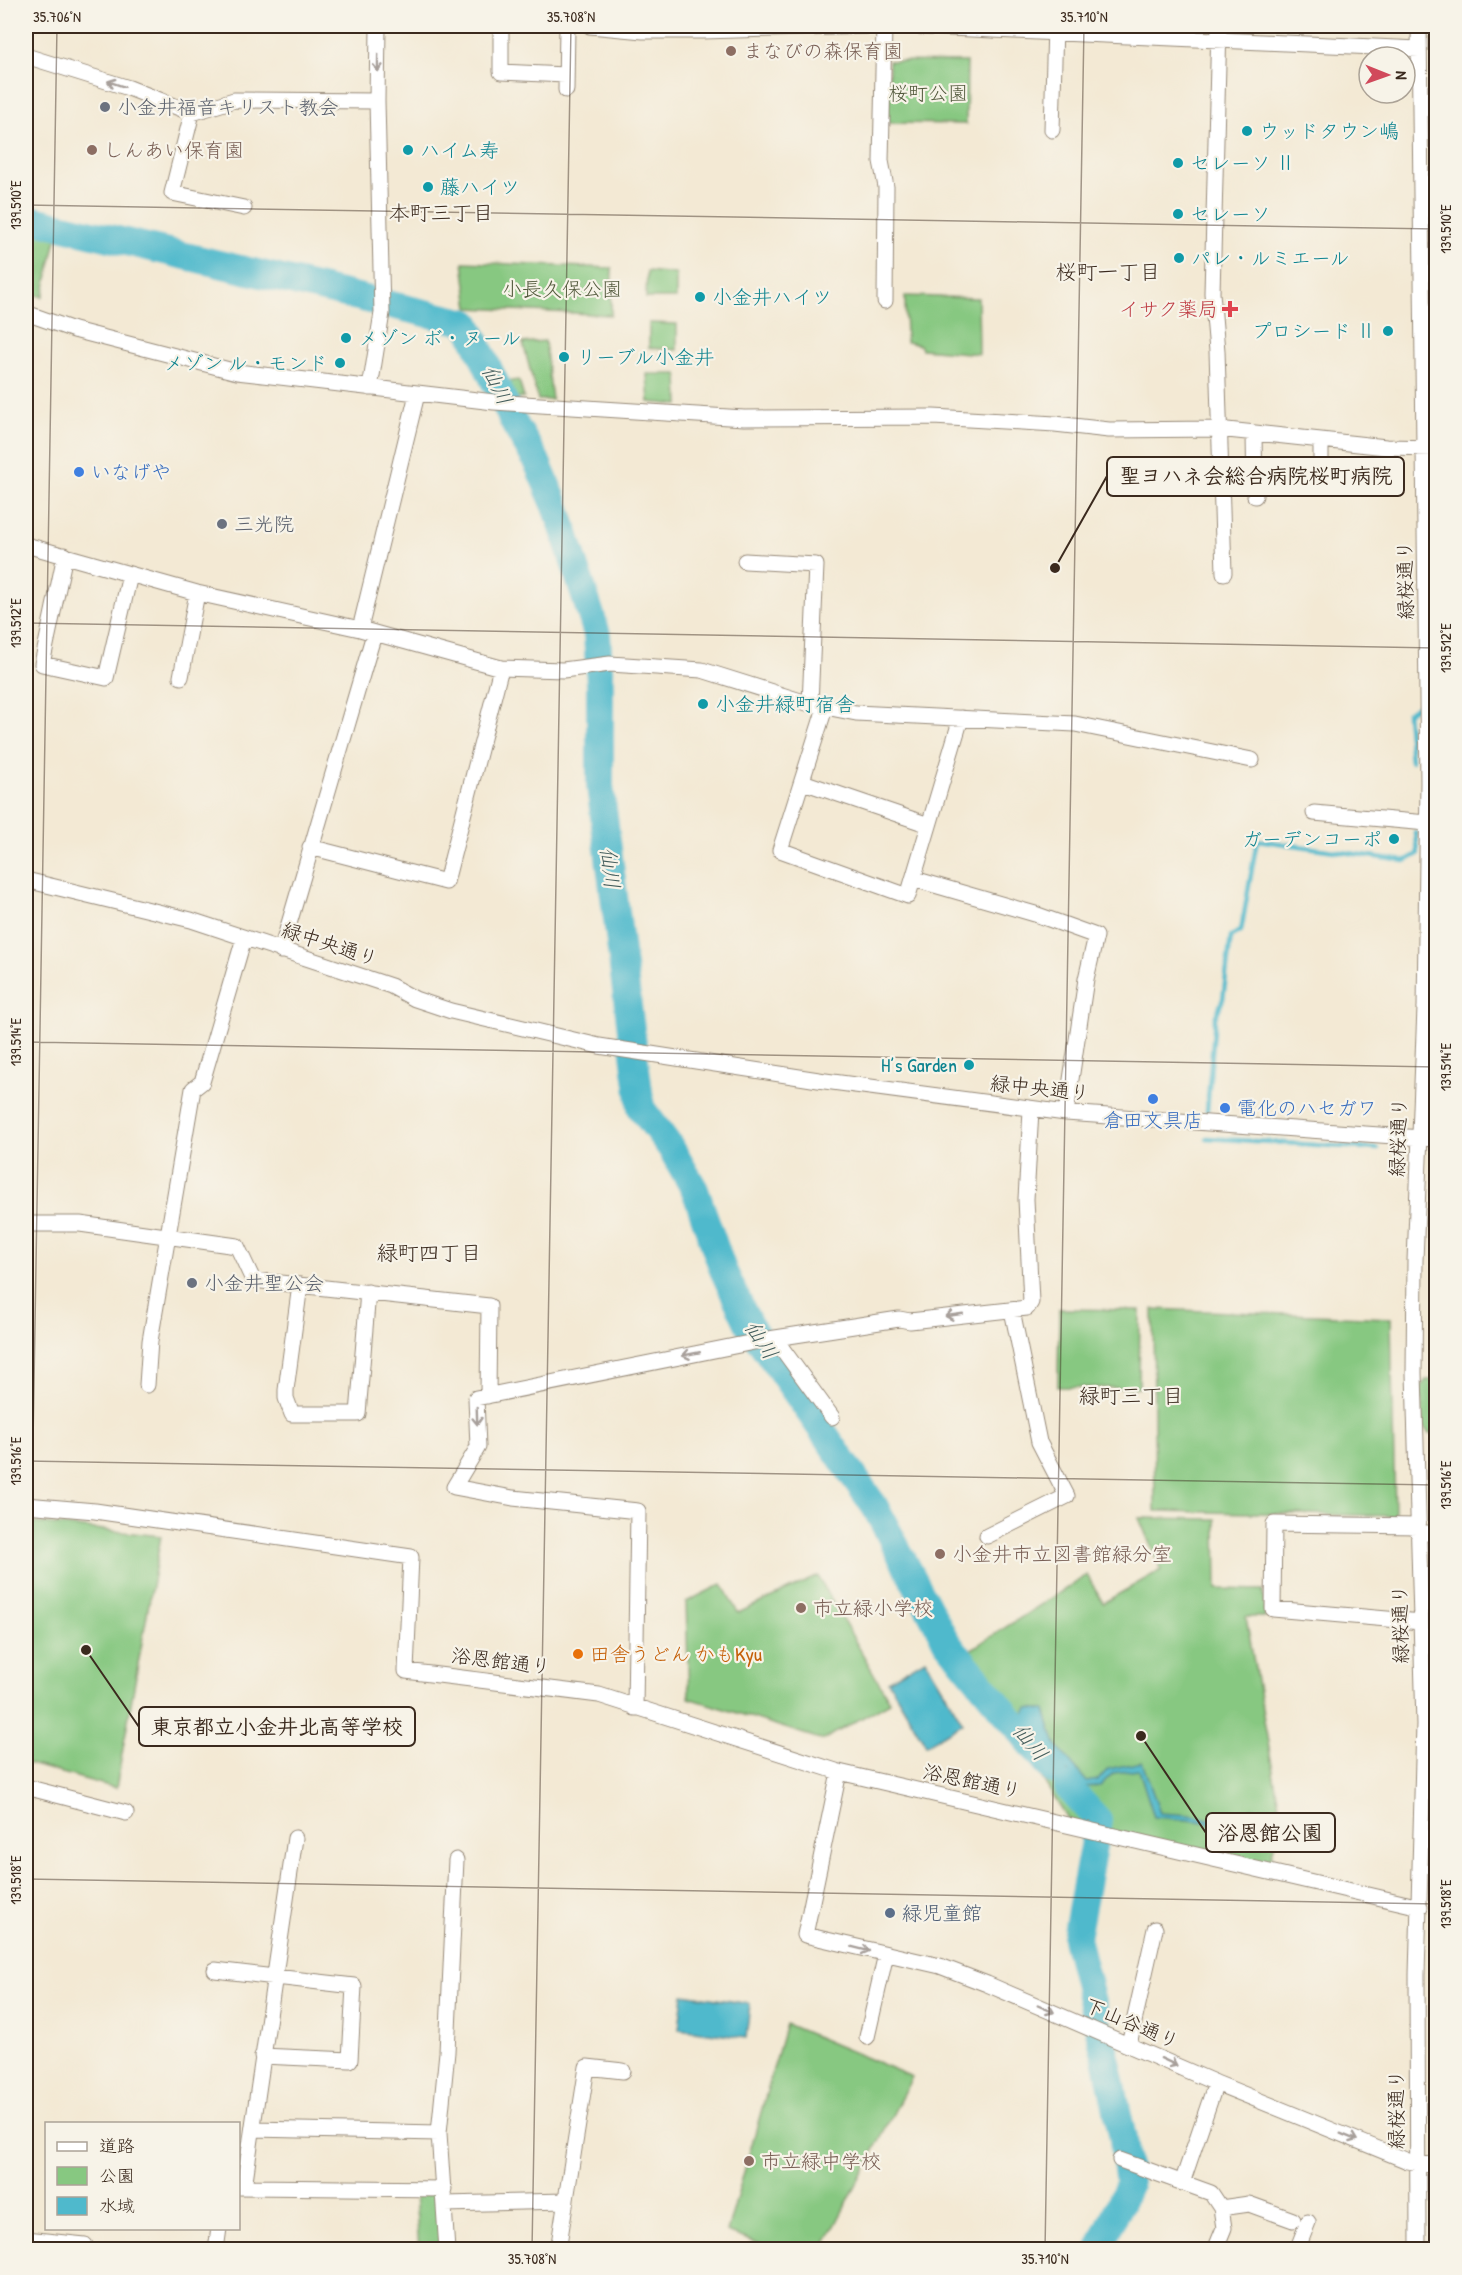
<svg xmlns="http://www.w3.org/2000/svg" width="1462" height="2275" viewBox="0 0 1462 2275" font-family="'Patrick Hand','Klee One',sans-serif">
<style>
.green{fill:#87c881;stroke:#617950;stroke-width:1.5}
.water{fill:#4fb9cc;stroke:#457275;stroke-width:1.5}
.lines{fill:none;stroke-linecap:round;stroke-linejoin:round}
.stream{stroke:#4fb9cc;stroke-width:4.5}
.river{stroke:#4fb9cc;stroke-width:28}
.minor-casing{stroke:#978a79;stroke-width:17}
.minor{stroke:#fff;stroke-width:15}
.oneway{stroke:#a79f9a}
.ticks{fill:none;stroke:#3b2a1e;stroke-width:1.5;stroke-opacity:0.45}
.education-dot{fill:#8d6e63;stroke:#f7f3e8;stroke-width:2}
.worship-dot{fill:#6b7280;stroke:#f7f3e8;stroke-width:2}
.culture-dot{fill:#0f9aa8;stroke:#f7f3e8;stroke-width:2}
.health-dot{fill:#e0444e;stroke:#f7f3e8;stroke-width:2}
.shop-dot{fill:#3f7fe0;stroke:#f7f3e8;stroke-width:2}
.food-dot{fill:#e8710a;stroke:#f7f3e8;stroke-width:2}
.service-dot{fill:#5c6f8a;stroke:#f7f3e8;stroke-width:2}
.labels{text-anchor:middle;stroke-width:4.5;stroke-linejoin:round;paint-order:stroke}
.education-label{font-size:20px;fill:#785e54;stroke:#f7f3e8;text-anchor:start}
.park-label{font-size:20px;fill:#52593c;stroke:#f7f3e8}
.worship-label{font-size:20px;fill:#5b616d;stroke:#f7f3e8;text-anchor:start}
.culture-label{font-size:20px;fill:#0d838f;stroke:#f7f3e8;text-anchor:start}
.health-label{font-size:20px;fill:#be3a42;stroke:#f7f3e8;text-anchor:end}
.shop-label{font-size:20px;fill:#366cbe;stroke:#f7f3e8;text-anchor:start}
.street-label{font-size:20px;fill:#3b2a1e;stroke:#f7f3e8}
.food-label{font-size:20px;fill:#c56008;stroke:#f7f3e8;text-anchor:start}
.service-label{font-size:20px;fill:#4e5e75;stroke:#f7f3e8;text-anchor:start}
.neighbourhood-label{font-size:21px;fill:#3b2a1e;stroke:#f7f3e8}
.water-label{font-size:21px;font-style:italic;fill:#425c5b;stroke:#f7f3e8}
.leader{fill:none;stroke:#3b2a1e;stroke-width:2}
.callout-dot{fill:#3b2a1e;stroke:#f7f3e8;stroke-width:2}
.callout{fill:#f7f3e8;stroke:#3b2a1e;stroke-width:2}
.callout-label{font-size:21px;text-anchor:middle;font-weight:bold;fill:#3b2a1e}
.neatline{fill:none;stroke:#3b2a1e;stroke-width:2}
.ticks-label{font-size:15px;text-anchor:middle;fill:#3b2a1e}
</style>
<rect width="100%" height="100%" fill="#f7f3e8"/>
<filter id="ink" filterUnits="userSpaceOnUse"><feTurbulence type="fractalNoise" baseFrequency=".0167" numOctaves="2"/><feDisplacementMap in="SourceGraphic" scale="12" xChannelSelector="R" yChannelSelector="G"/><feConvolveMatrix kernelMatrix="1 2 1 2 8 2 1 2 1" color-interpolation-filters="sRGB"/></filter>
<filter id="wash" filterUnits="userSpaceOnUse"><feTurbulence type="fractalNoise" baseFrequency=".008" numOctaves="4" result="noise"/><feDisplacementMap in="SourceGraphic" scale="24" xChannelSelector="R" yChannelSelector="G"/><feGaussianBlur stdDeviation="1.35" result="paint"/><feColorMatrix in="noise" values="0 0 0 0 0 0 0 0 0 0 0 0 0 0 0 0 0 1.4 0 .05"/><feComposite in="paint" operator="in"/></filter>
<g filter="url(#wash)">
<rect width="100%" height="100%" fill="#f3e9d4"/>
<path class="green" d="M889,61L967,62L966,124L888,123Z
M26,227L57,235L43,297L26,292Z
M463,262L612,268L611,315L469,308Z
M647,271L676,274V298H646Z
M905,296L978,298L979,354L922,349L920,345L906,342Z
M649,323L677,324V350L649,348Z
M545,341L552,400H538L523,343Z
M647,374H678L679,405L649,402Z
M519,380L524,398L508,397L503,382Z
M1059,1309L1140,1310L1139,1388L1058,1387Z
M1153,1309L1391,1318L1395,1516L1155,1511Z
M1426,1380H1436V1433H1430L1423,1426L1421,1386Z
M1139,1518L1216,1519L1217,1589L1263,1590L1265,1617H1246L1281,1817L1269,1867L1069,1821L964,1654L1087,1575L1103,1603L1161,1570Z
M27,1522L161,1536L116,1788L26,1763Z
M818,1576L890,1702L823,1740L689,1698L686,1602L722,1584L738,1613Z
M786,2024L912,2077L823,2249H773L727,2232Z
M415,2194H440L443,2249H419Z"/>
<path class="water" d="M925,1659L963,1723L926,1745L888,1681Z
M1028,1708L1045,1710L1056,1745L1087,1782L1098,1780L1108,1769L1142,1762L1160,1813L1190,1815L1233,1824L1245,1819L1246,1811L1255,1808V1823L1261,1820L1266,1828L1250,1840C1226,1820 1185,1820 1154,1817L1139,1770L1113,1773L1100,1786L1083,1787L1017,1724Z
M683,1994L750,2004L746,2038L679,2029Z"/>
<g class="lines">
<path class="stream" d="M1411,761L1407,713L1421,704
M1207,1111L1215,1018L1223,999L1231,936L1241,931L1257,840L1405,861L1418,854L1416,833
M1207,1138L1378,1149"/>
<path class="river" d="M26,218L467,323L515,425L536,460L557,509L597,634L600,685V786L641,1108L671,1148L695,1190L723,1270L749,1325L875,1507L946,1641L1053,1770
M1068,1787L1098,1820L1076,1938L1107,2062L1123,2139L1129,2184L1099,2250"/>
</g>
</g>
<g filter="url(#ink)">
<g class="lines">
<g class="minor-casing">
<path id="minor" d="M501,26V72L565,75
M590,26L643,31H703L871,26
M884,26L881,161L886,187L885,301
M905,26L1419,49
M1219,26L1212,293L1217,351L1224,573
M26,56L129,88L192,113L234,100L377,101
M566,90L567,26
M192,113L172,193L244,208
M1052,130L1055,26
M26,313L74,330L237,372L494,402L744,418L933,417L1055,424L1109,430L1218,429L1386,447L1436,448
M370,388L382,313L377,101L378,26
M1254,434L1255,496
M1321,466V441
M26,545L197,593L360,629L501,668L563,670L610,664L702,670L810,704L856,713L1075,724L1252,760
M65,555L42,664L106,678L130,575
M745,561L816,565L810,704
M360,629L417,394
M181,677L197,593
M825,708L780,850L908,896L961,718
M803,782L929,825
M1314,813L1427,823
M310,847L446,882L501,668
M914,879L1035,914L1096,936L1086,979L1066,1113
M26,880L191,920L391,986L415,999L451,1011L599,1046L825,1081L1066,1113L1436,1139
M281,951L374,634
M26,1224H80L237,1246L253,1280L489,1306L488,1396
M300,1285L286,1390V1398L292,1414H358L368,1292
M775,1339L832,1417
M147,1385L150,1341L193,1089L202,1082L244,938
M26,1505L95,1511L411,1557L406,1671L599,1695L839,1772L1420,1907
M1418,1526L1274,1524L1273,1609L1421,1622
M1418,1533H1436
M987,1536L1067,1496L1039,1442L1012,1310
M635,1708L638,1511L513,1498L454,1487L478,1447L476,1398L769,1339L899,1319L910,1321L1027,1308L1031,1302L1026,1199L1031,1110
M839,1772L805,1935L940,1966L987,1984L1216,2083L1408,2161L1436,2166
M26,1787L126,1813
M215,1970L354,1986L350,2060L262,2056
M867,2037L886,1954
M1129,2044L1155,1929
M253,2129L439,2133
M1120,2160L1211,2193L1221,2208L1249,2204L1293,2220
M1182,2183L1216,2083
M238,2187L444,2189
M244,2187L295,1838
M445,2204L566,2201
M26,2239L85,2245
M216,2250L219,2228
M447,2250L439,2133L447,2052L456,1860
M558,2250L587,2067L623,2071
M1215,2250L1224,2228L1221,2208
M1297,2250L1308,2222
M1418,2250L1417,1975L1424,1724L1414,1373L1415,1261L1425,1008L1428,782L1419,26"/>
</g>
<use href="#minor" class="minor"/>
</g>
<defs><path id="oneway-shaft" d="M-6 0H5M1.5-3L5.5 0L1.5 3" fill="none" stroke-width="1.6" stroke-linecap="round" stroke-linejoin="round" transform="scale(1.5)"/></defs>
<g class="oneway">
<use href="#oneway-shaft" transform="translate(378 63) rotate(91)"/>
<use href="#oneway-shaft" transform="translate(116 84) rotate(-162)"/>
<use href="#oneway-shaft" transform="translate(954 1315) rotate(172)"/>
<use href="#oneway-shaft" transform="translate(691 1354) rotate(169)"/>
<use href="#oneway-shaft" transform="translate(477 1416) rotate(88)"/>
<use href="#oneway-shaft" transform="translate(861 1949) rotate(14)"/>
<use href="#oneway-shaft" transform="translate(1046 2009) rotate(23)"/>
<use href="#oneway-shaft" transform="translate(1169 2062) rotate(25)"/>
<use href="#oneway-shaft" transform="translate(1349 2137) rotate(22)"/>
</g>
</g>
<path class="ticks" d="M26,205L1436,229M26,623L1436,648M26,1042L1436,1067M26,1461L1436,1485M26,1855L57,26M26,1879L1436,1904M532,2250L571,26M1045,2250L1084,26"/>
<g class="education-dot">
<circle cx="731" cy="51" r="6"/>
<circle cx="92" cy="150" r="6"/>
<circle cx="940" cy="1554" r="6"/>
<circle cx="801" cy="1608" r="6"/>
<circle cx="749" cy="2161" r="6"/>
</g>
<g class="worship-dot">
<circle cx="105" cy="107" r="6"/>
<circle cx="222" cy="524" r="6"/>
<circle cx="192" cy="1283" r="6"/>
</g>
<g class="culture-dot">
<circle cx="1247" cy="131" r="6"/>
<circle cx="408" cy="150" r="6"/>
<circle cx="1178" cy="163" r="6"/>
<circle cx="428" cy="187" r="6"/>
<circle cx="1178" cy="214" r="6"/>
<circle cx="1179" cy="258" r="6"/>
<circle cx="700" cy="297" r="6"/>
<circle cx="1388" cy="331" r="6"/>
<circle cx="346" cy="338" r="6"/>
<circle cx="564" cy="357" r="6"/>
<circle cx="340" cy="363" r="6"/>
<circle cx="703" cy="704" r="6"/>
<circle cx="1394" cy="839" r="6"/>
<circle cx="969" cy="1065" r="6"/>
</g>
<path class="health-dot" d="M1227 300h6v6h6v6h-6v6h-6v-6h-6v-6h6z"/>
<g class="shop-dot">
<circle cx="79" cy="472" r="6"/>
<circle cx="1153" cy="1099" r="6"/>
<circle cx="1225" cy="1108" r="6"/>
</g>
<circle class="food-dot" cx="578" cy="1654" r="6"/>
<circle class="service-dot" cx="890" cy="1913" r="6"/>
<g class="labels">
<g class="education-label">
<text x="743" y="58">まなびの森保育園</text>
<text x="104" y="157">しんあい保育園</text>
<text x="952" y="1561">小金井市立図書館緑分室</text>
<text x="813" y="1615">市立緑小学校</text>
<text x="761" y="2168">市立緑中学校</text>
</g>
<g class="park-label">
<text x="928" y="100">桜町公園</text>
<text x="562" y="296">小長久保公園</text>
</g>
<g class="worship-label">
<text x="117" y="114">小金井福音キリスト教会</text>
<text x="234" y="531">三光院</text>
<text x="204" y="1290">小金井聖公会</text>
</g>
<g class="culture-label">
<text x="1259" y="138">ウッドタウン嶋</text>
<text x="420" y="157">ハイム寿</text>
<text x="1190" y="170">セレーソ Ⅱ</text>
<text x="440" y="194">藤ハイツ</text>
<text x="1190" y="221">セレーソ</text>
<text x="1191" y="265">パレ・ルミエール</text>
<text x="712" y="304">小金井ハイツ</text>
<text x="1376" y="338" text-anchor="end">プロシード Ⅱ</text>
<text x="358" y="345">メゾン ボ・ヌール</text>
<text x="576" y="364">リーブル小金井</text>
<text x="328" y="370" text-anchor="end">メゾン ル・モンド</text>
<text x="715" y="711">小金井緑町宿舎</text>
<text x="1382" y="846" text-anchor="end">ガーデンコーポ</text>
<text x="957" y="1072" text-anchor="end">H’s Garden</text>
</g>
<g class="health-label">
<text x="1218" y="316">イサク薬局</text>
</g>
<g class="shop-label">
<text x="91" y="479">いなげや</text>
<text x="1237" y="1115">電化のハセガワ</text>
<text x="1153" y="1127" text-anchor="middle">倉田文具店</text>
</g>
<g class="street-label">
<text transform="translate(1405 580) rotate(-91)" y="7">緑桜通り</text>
<text transform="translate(330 944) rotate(18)" y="7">緑中央通り</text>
<text transform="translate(1040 1088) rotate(6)" y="7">緑中央通り</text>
<text transform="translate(1398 1137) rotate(-88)" y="7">緑桜通り</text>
<text transform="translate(1400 1624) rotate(-91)" y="7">緑桜通り</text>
<text transform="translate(501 1661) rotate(7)" y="7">浴恩館通り</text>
<text transform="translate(972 1781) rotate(12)" y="7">浴恩館通り</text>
<text transform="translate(1132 2023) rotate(23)" y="7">下山谷通り</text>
<text transform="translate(1396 2109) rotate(-90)" y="7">緑桜通り</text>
</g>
<g class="food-label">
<text x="590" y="1661">田舎うどん かもKyu</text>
</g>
<g class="service-label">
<text x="902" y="1920">緑児童館</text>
</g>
<g class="neighbourhood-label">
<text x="441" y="220">本町三丁目</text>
<text x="1108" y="279">桜町一丁目</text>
<text x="429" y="1260">緑町四丁目</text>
<text x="1131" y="1403">緑町三丁目</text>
</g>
<g class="water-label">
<text transform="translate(497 385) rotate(64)" y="7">仙川</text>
<text transform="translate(610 868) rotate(83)" y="7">仙川</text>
<text transform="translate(761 1340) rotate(57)" y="7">仙川</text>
<text transform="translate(1030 1742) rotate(50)" y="7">仙川</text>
</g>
</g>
<path class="leader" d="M1055 568L1107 476M86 1650L139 1727M1141 1736L1206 1833"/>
<g class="callout-dot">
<circle cx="1055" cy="568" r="6"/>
<circle cx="86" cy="1650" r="6"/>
<circle cx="1141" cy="1736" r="6"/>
</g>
<g class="callout">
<rect x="1107" y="457" width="297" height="39" rx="6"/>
<rect x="139" y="1707" width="276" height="39" rx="6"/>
<rect x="1206" y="1813" width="129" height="39" rx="6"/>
</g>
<g class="callout-label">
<text x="1256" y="483">聖ヨハネ会総合病院桜町病院</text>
<text x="277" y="1734">東京都立小金井北高等学校</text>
<text x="1270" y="1840">浴恩館公園</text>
</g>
<rect width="1462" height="2275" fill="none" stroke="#f7f3e8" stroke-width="66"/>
<rect x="45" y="2122" width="195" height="108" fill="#f7f3e8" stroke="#aca397" stroke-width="1.5"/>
<rect x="57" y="2142" width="30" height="9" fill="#ffffff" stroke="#aca397" stroke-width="1.5"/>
<text x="99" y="2152" font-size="18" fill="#3b2a1e">道路</text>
<rect x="57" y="2167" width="30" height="18" fill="#87c881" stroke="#aca397" stroke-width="1.5"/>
<text x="99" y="2182" font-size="18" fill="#3b2a1e">公園</text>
<rect x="57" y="2197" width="30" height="18" fill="#4fb9cc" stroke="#aca397" stroke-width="1.5"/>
<text x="99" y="2212" font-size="18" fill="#3b2a1e">水域</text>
<g transform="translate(1387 75) rotate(91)"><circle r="28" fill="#f7f3e8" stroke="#aca397" stroke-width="1.5"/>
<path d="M0-4.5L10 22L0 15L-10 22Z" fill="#d1495b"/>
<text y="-9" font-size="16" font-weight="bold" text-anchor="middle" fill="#3b2a1e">N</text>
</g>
<rect x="33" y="33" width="1396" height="2209" class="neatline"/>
<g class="ticks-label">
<text x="57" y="22">35.706°N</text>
<text x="571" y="22">35.708°N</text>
<text x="1084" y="22">35.710°N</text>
<text transform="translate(16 205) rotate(-90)" y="5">139.510°E</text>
<text transform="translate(1446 229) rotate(-90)" y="5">139.510°E</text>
<text transform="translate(16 623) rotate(-90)" y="5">139.512°E</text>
<text transform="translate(1446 648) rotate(-90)" y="5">139.512°E</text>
<text transform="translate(16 1042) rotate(-90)" y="5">139.514°E</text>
<text transform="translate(1446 1067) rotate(-90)" y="5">139.514°E</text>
<text transform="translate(16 1461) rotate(-90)" y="5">139.516°E</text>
<text transform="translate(1446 1485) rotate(-90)" y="5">139.516°E</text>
<text transform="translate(16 1880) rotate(-90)" y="5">139.518°E</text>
<text transform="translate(1446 1904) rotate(-90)" y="5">139.518°E</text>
<text x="532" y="2264">35.708°N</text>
<text x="1045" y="2264">35.710°N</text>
</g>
</svg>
